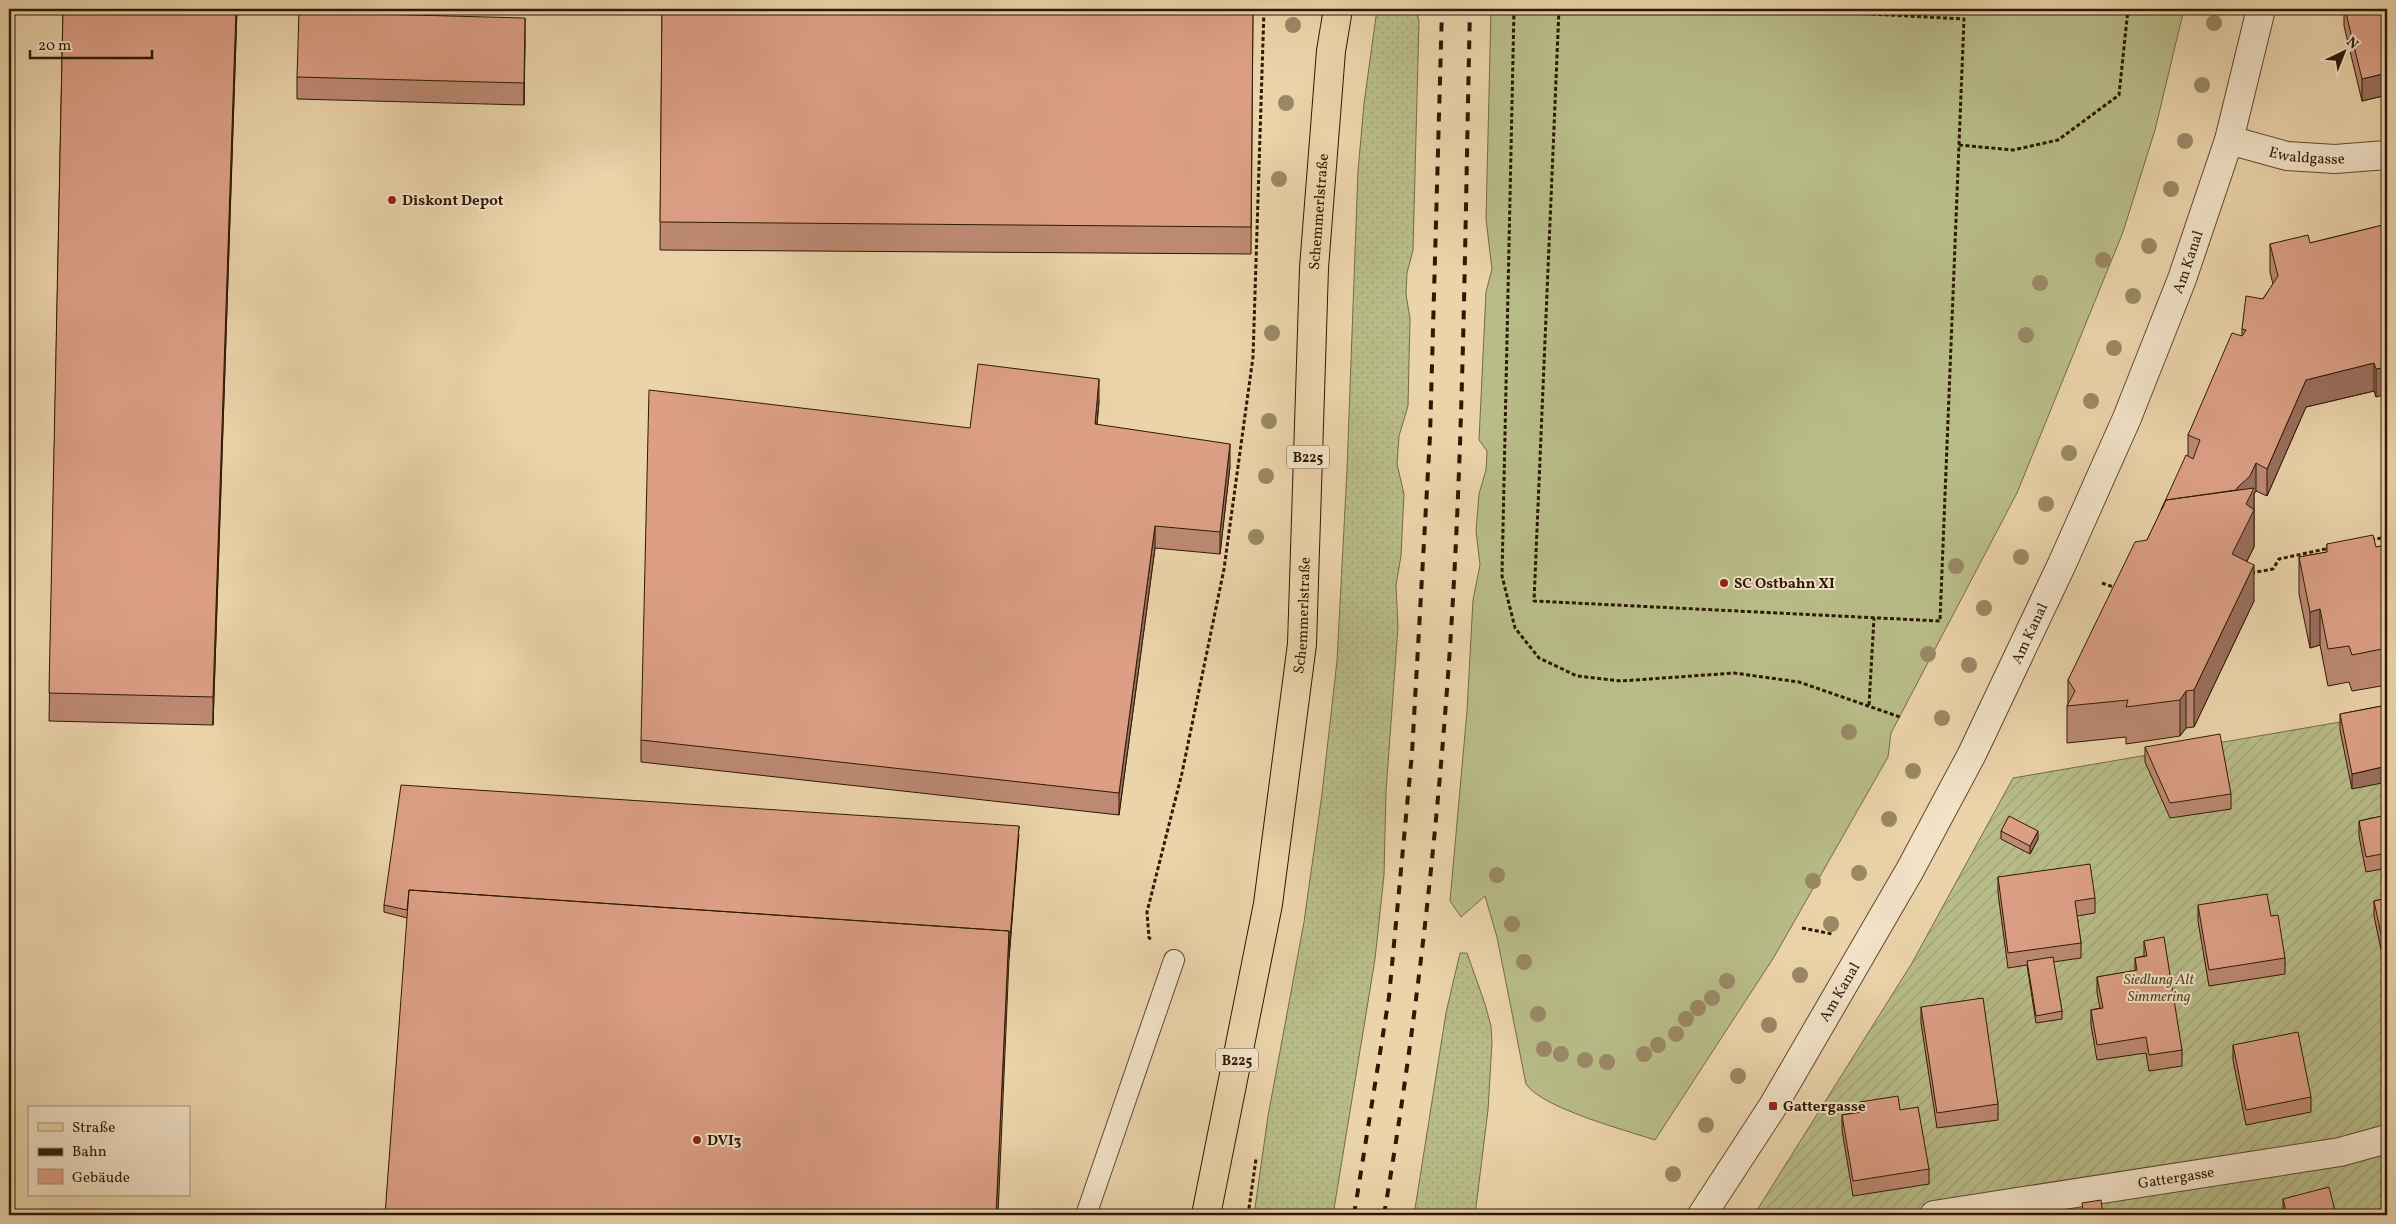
<svg xmlns="http://www.w3.org/2000/svg" width="2396" height="1224" viewBox="0 0 2396 1224" font-family="Vollkorn,serif">
<style>
.grass{fill:url(#grass-dots);stroke:#746a46}
.garden{fill:url(#garden-furrows);stroke:#746a46}
.pitch{fill:#b8bc88;stroke:#746a46}
.lines{fill:none;stroke-linecap:round;stroke-linejoin:round}
.service-casing{stroke:#5e482e;stroke-width:22}
.minor-casing{stroke:#5e482e;stroke-width:30}
.primary-casing{stroke:#2f1904;stroke-width:30}
.path{stroke:#2f1904;stroke-width:3;stroke-dasharray:4 2.5;stroke-linecap:butt}
.service{stroke:#f2e2c8;stroke-width:20}
.minor{stroke:#f2e2c8;stroke-width:28}
.primary{stroke:#ebd3aa;stroke-width:28}
.rail{stroke:#2f1904;stroke-width:4;stroke-dasharray:9 9;stroke-linecap:butt}
.tree{fill:#9a8865}
.wall{fill:#bd8973;stroke:#2f1904}
.shaded-wall{fill:#9a6f5e;stroke:#2f1904}
.building{fill:#dc9f86;stroke:#2f1904}
.poi-dot{fill:#8f2418;stroke:#f2e2c8;stroke-width:2}
.labels{text-anchor:middle;stroke-width:4;stroke-linejoin:round;paint-order:stroke}
.shield{fill:#f2e2c8;stroke:#6a553f;stroke-width:1}
.shield-label{font-size:14px;font-weight:bold;fill:#2f1904}
.street-label{font-size:15px;fill:#2f1904;stroke:#f2e2c8}
.poi-label{font-size:15px;font-weight:bold;fill:#2f1904;stroke:#f2e2c8;text-anchor:start}
.park-label{font-size:15px;font-style:italic;fill:#584a2c;stroke:#f2e2c8}
</style>
<defs>
<pattern id="grass-dots" width="8" height="8" patternUnits="userSpaceOnUse" patternTransform="scale(1.25)"><rect width="8" height="8" fill="#b8bc88"/><path d="M2 2h.1M6 6h.1" fill="none" stroke="#9ea174" stroke-width="1.8" stroke-linecap="round"/></pattern>
<pattern id="garden-furrows" width="10" height="10" patternUnits="userSpaceOnUse" patternTransform="scale(1.25)"><rect width="10" height="10" fill="#b8bc88"/><path d="M-1 1l2-2M0 10L10 0M9 11l2-2" fill="none" stroke="#9ea174"/></pattern>
</defs>
<rect width="100%" height="100%" fill="#ebd3aa"/>
<filter id="stains"><feTurbulence type="fractalNoise" baseFrequency=".004" numOctaves="4"/><feColorMatrix values="0 0 0 0 .2 0 0 0 0 .09 0 0 0 0 .02 0 0 0 .5 -.17"/></filter>
<radialGradient id="worn" r=".72"><stop offset=".6" stop-color="#630" stop-opacity="0"/><stop offset="1" stop-color="#630" stop-opacity=".3"/></radialGradient>
<path class="grass" d="M1377,9H1416L1419,21L1413,250L1407,273L1406,294L1410,319L1408,406L1399,436L1397,464L1404,494L1401,556L1396,585L1398,627L1386,791L1384,875L1375,959L1333,1215H1254L1268,1116L1304,922L1322,794L1337,661L1347,470L1358,171L1364,104Z
M1460,953H1467L1485,1004L1491,1026L1492,1043L1488,1110L1475,1215H1414L1446,1013Z"/>
<path class="garden" d="M2387,714V1215H1754L1912,963L2013,778Z"/>
<path class="pitch" d="M1491,9H2184L2155,130L2123,232L2017,493L1891,733L1888,757L1774,957L1655,1140C1625,1130 1542,1108 1526,1084L1497,937L1485,896L1461,917L1450,901L1467,711L1473,600L1480,565L1476,531L1479,494L1486,470L1487,451L1479,440L1486,292L1492,269L1486,219Z"/>
<g class="lines">
<g class="service-casing">
<path id="service" d="M1086,1215L1174,960"/>
</g>
<g class="minor-casing">
<g id="minor">
<path id="s1" d="M2229,140L2287,156L2335,159L2387,155"/>
<path id="s2" d="M1702,1215L1773,1106L1910,870L1972,754L2062,564L2127,418L2182,279L2229,140L2261,9"/>
<path id="s3" d="M1934,1215L2340,1152L2387,1139"/>
</g>
</g>
<g class="primary-casing">
<g id="primary">
<path id="s4" d="M1206,1215L1268,904L1302,644L1314,268L1331,51L1338,9"/>
</g>
</g>
<path class="path" d="M1514,9L1502,576L1515,628L1539,658L1577,676L1621,681L1734,673L1799,682L1900,717
M1559,9L1534,601L1940,621L1964,19L1775,9
M1959,145L2013,150L2058,140L2119,95L2128,9
M2371,540L2387,537
M2251,573L2273,569L2279,559L2330,548
M2102,583L2116,588
M1869,705L1874,618
M1802,928L1832,934
M1151,939L1149,938L1147,912L1182,773L1224,569L1253,357L1264,9
M1248,1215L1256,1159"/>
<use href="#service" class="service"/>
<use href="#minor" class="minor"/>
<use href="#primary" class="primary"/>
<path class="rail" d="M1354,1215L1389,997L1412,753L1430,436L1442,9
M1384,1215C1416,1027 1437,838 1450,647C1464,435 1465,221 1470,9"/>
</g>
<g class="tree">
<circle cx="2214" cy="23" r="8"/>
<circle cx="1293" cy="25" r="8"/>
<circle cx="2202" cy="85" r="8"/>
<circle cx="1286" cy="103" r="8"/>
<circle cx="2185" cy="141" r="8"/>
<circle cx="1279" cy="179" r="8"/>
<circle cx="2171" cy="189" r="8"/>
<circle cx="2149" cy="246" r="8"/>
<circle cx="2103" cy="260" r="8"/>
<circle cx="2040" cy="283" r="8"/>
<circle cx="2133" cy="296" r="8"/>
<circle cx="1272" cy="333" r="8"/>
<circle cx="2026" cy="335" r="8"/>
<circle cx="2114" cy="348" r="8"/>
<circle cx="2091" cy="401" r="8"/>
<circle cx="1269" cy="421" r="8"/>
<circle cx="2069" cy="453" r="8"/>
<circle cx="1266" cy="476" r="8"/>
<circle cx="2046" cy="504" r="8"/>
<circle cx="1256" cy="537" r="8"/>
<circle cx="2021" cy="557" r="8"/>
<circle cx="1956" cy="566" r="8"/>
<circle cx="1984" cy="608" r="8"/>
<circle cx="1928" cy="654" r="8"/>
<circle cx="1969" cy="665" r="8"/>
<circle cx="1942" cy="718" r="8"/>
<circle cx="1849" cy="732" r="8"/>
<circle cx="1913" cy="771" r="8"/>
<circle cx="1889" cy="819" r="8"/>
<circle cx="1859" cy="873" r="8"/>
<circle cx="1497" cy="875" r="8"/>
<circle cx="1813" cy="881" r="8"/>
<circle cx="1512" cy="924" r="8"/>
<circle cx="1831" cy="924" r="8"/>
<circle cx="1524" cy="962" r="8"/>
<circle cx="1800" cy="975" r="8"/>
<circle cx="1727" cy="981" r="8"/>
<circle cx="1712" cy="998" r="8"/>
<circle cx="1698" cy="1008" r="8"/>
<circle cx="1538" cy="1014" r="8"/>
<circle cx="1686" cy="1019" r="8"/>
<circle cx="1769" cy="1025" r="8"/>
<circle cx="1676" cy="1034" r="8"/>
<circle cx="1658" cy="1045" r="8"/>
<circle cx="1544" cy="1049" r="8"/>
<circle cx="1561" cy="1054" r="8"/>
<circle cx="1644" cy="1054" r="8"/>
<circle cx="1585" cy="1060" r="8"/>
<circle cx="1607" cy="1062" r="8"/>
<circle cx="1738" cy="1076" r="8"/>
<circle cx="1706" cy="1125" r="8"/>
<circle cx="1673" cy="1174" r="8"/>
</g>
<path class="wall" d="M63,9H237L213,725L49,721Z
M662,9H1253L1251,254L660,250Z
M2344,9H2387V95L2362,101L2344,26Z
M525,40L524,105L297,99V77Z
M2387,224L2376,397L2374,391L2306,407L2267,496L2256,491L2254,494V547L2247,561L2254,601L2194,727L2186,728L2180,736L2126,744V737L2067,743V706L2068,704V680L2147,540L2161,511V510L2188,456V435L2242,336V329L2273,284L2270,272V244L2310,243Z
M1099,401L1097,425L1230,466L1220,554L1155,548L1119,815L641,762V740L970,428Z
M2327,544L2376,547L2387,545V685L2352,691L2349,682L2328,686L2320,645L2310,648L2299,594V557L2327,552Z
M2387,705L2352,789L2340,730V714Z
M2145,747L2231,794V809L2170,818L2145,762Z
M2387,815V868L2366,872L2359,836V821Z
M2001,831L2038,839L2030,854L2001,839Z
M1019,834L1009,959L407,918L384,912V905Z
M1998,877L2095,898V913L2077,916L2081,943V958L2053,962L2062,1011V1019L2036,1023L2027,965L2008,968L1998,893Z
M2387,898L2386,973L2374,916V901Z
M2198,905L2285,958V974L2209,986L2198,921Z
M2144,941L2182,1050V1066L2149,1071L2146,1053L2097,1060L2091,1025V1010L2100,1008L2097,992V977L2135,971V958L2144,956Z
M1921,1007L1998,1104V1120L1937,1128L1921,1023Z
M2233,1045L2311,1097V1112L2246,1125L2233,1060Z
M1860,1102L1900,1110L1929,1169V1184L1853,1196L1842,1130V1115L1860,1112Z
M2283,1199L2336,1215H2283Z"/>
<path class="shaded-wall" d="M236,9H237L213,725V697Z
M525,18V40L524,105V83Z
M2387,73V95L2362,101V79Z
M2374,363V391L2306,407L2267,496V469L2306,380Z
M2387,367V394L2376,397V369Z
M1099,379V401L1095,446V424Z
M1230,444V466L1220,554V532Z
M2256,463V491L2254,494V547L2232,590L2231,499L2238,487Z
M1155,526V548L1119,815V793Z
M2254,565V601L2194,727V690Z
M2320,609V645L2310,648V612Z
M2186,691V728L2180,736V700Z
M2387,766V782L2352,789V774Z
M1019,826L1009,959L998,1215H996L1009,931Z
M2038,831V839L2030,854V846Z
M2386,958H2387V973H2386Z"/>
<path class="building" d="M63,9H236L213,697L49,693Z
M662,9H1253L1251,227L660,222Z
M2345,9H2387V73L2362,79Z
M299,12L525,18L524,83L297,77Z
M2387,224V367L2376,369L2374,363L2306,380L2267,469L2256,463L2250,476L2238,487L2236,490L2166,500L2162,509L2161,510L2186,455L2193,459L2200,440L2188,435L2232,333L2242,336L2246,330L2242,329L2246,296L2263,299L2278,276L2270,244L2308,235L2310,243Z
M978,364L1099,379L1095,424L1230,444L1220,532L1155,526L1119,793L641,740L649,390L970,428Z
M2254,488L2246,504L2254,510L2232,554L2254,565L2194,690L2186,691L2180,700L2126,707L2128,700L2067,706L2075,691L2068,680L2135,542L2147,540L2166,500Z
M2373,535L2376,547L2387,545V648L2352,655L2349,646L2328,649L2320,609L2310,612L2299,557L2327,552V544Z
M2387,705V766L2352,774L2340,714Z
M2220,734L2231,794L2170,803L2145,747Z
M401,785L1019,826L1009,951V931L409,890L407,910L384,905Z
M2387,815V853L2366,857L2359,821Z
M2009,816L2038,831L2030,846L2001,831Z
M2090,864L2095,898L2075,901L2081,943L2008,953L1998,877Z
M409,890L1009,931L996,1215H385Z
M2267,894L2271,916L2278,915L2285,958L2209,970L2198,905Z
M2387,898V958H2386L2374,901Z
M2164,937L2182,1050L2149,1055L2146,1037L2097,1045L2091,1010L2103,1008L2097,977L2137,970L2135,958L2147,956L2144,941Z
M2053,957L2062,1011L2036,1016L2027,961Z
M1983,998L1998,1104L1937,1113L1921,1007Z
M2298,1032L2311,1097L2246,1110L2233,1045Z
M1898,1096L1900,1110L1918,1107L1929,1169L1853,1181L1842,1115L1862,1112L1860,1102Z
M2329,1187L2336,1215H2287L2283,1199Z
M2101,1200L2103,1215H2076L2075,1212L2083,1210L2082,1203Z
M2253,1213V1215H2233Z"/>
<g class="poi-dot">
<circle cx="392" cy="200" r="5"/>
<circle cx="1724" cy="583" r="5"/>
<rect x="1768" y="1101" width="10" height="10" rx="2.5"/>
<circle cx="697" cy="1140" r="5"/>
</g>
<g class="labels">
<g class="shield">
<rect x="1287" y="445.5" width="42" height="23" rx="4"/>
<rect x="1216" y="1048.5" width="42" height="23" rx="4"/>
</g>
<g class="shield-label">
<text x="1308" y="462">B225</text>
<text x="1237" y="1065">B225</text>
</g>
<g class="street-label">
<text dy="5" stroke="none"><textPath href="#s1" startOffset="80">Ewaldgasse</textPath></text>
<text dy="5" stroke="none"><textPath href="#s4" startOffset="1012">Schemmerlstraße</textPath></text>
<text dy="5" stroke="none"><textPath href="#s2" startOffset="1072">Am Kanal</textPath></text>
<text dy="5" stroke="none"><textPath href="#s4" startOffset="608">Schemmerlstraße</textPath></text>
<text dy="5" stroke="none"><textPath href="#s2" startOffset="668">Am Kanal</textPath></text>
<text dy="5" stroke="none"><textPath href="#s2" startOffset="262">Am Kanal</textPath></text>
<text dy="5" stroke="none"><textPath href="#s3" startOffset="245">Gattergasse</textPath></text>
</g>
<g class="poi-label">
<text x="402" y="205">Diskont Depot</text>
<text x="1734" y="588">SC Ostbahn XI</text>
<text x="1783" y="1111">Gattergasse</text>
<text x="707" y="1145">DVI3</text>
</g>
<g class="park-label">
<text x="2159" y="984">Siedlung Alt<tspan x="2159" dy="17">Simmering</tspan></text>
</g>
</g>
<rect width="2396" height="1224" fill="none" stroke="#ebd3aa" stroke-width="30"/>
<rect x="10" y="10" width="2376" height="1204" fill="none" stroke="#2f1904" stroke-width="2.5"/>
<rect x="15" y="15" width="2366" height="1194" fill="none" stroke="#2f1904"/>
<rect x="28" y="1106" width="162" height="90" fill="#f2e2c8" stroke="#a4927a"/>
<rect x="38" y="1123" width="25" height="8" fill="#ebd3aa" stroke="#a4927a"/>
<text x="72" y="1132" font-size="15" fill="#2f1904">Straße</text>
<rect x="38" y="1148" width="25" height="8" fill="#2f1904" stroke="#a4927a"/>
<text x="72" y="1156" font-size="15" fill="#2f1904">Bahn</text>
<rect x="38" y="1169" width="25" height="15" fill="#dc9f86" stroke="#a4927a"/>
<text x="72" y="1182" font-size="15" fill="#2f1904">Gebäude</text>
<g transform="translate(2344 52) rotate(43)" stroke="#f2e2c8" stroke-width="4" paint-order="stroke">
<path d="M0-4L9 19L0 12L-9 19Z" fill="#2f1904"/>
<text y="-8" font-size="14" font-weight="bold" text-anchor="middle" fill="#2f1904">N</text>
</g>
<path d="M30 50v8h122v-8" fill="none" stroke="#2f1904" stroke-width="2.5"/>
<text x="38" y="50" font-size="15" fill="#2f1904" stroke="#f2e2c8" stroke-width="4" paint-order="stroke">20 m</text>
<rect width="100%" height="100%" filter="url(#stains)"/>
<rect width="100%" height="100%" fill="url(#worn)"/>
</svg>
